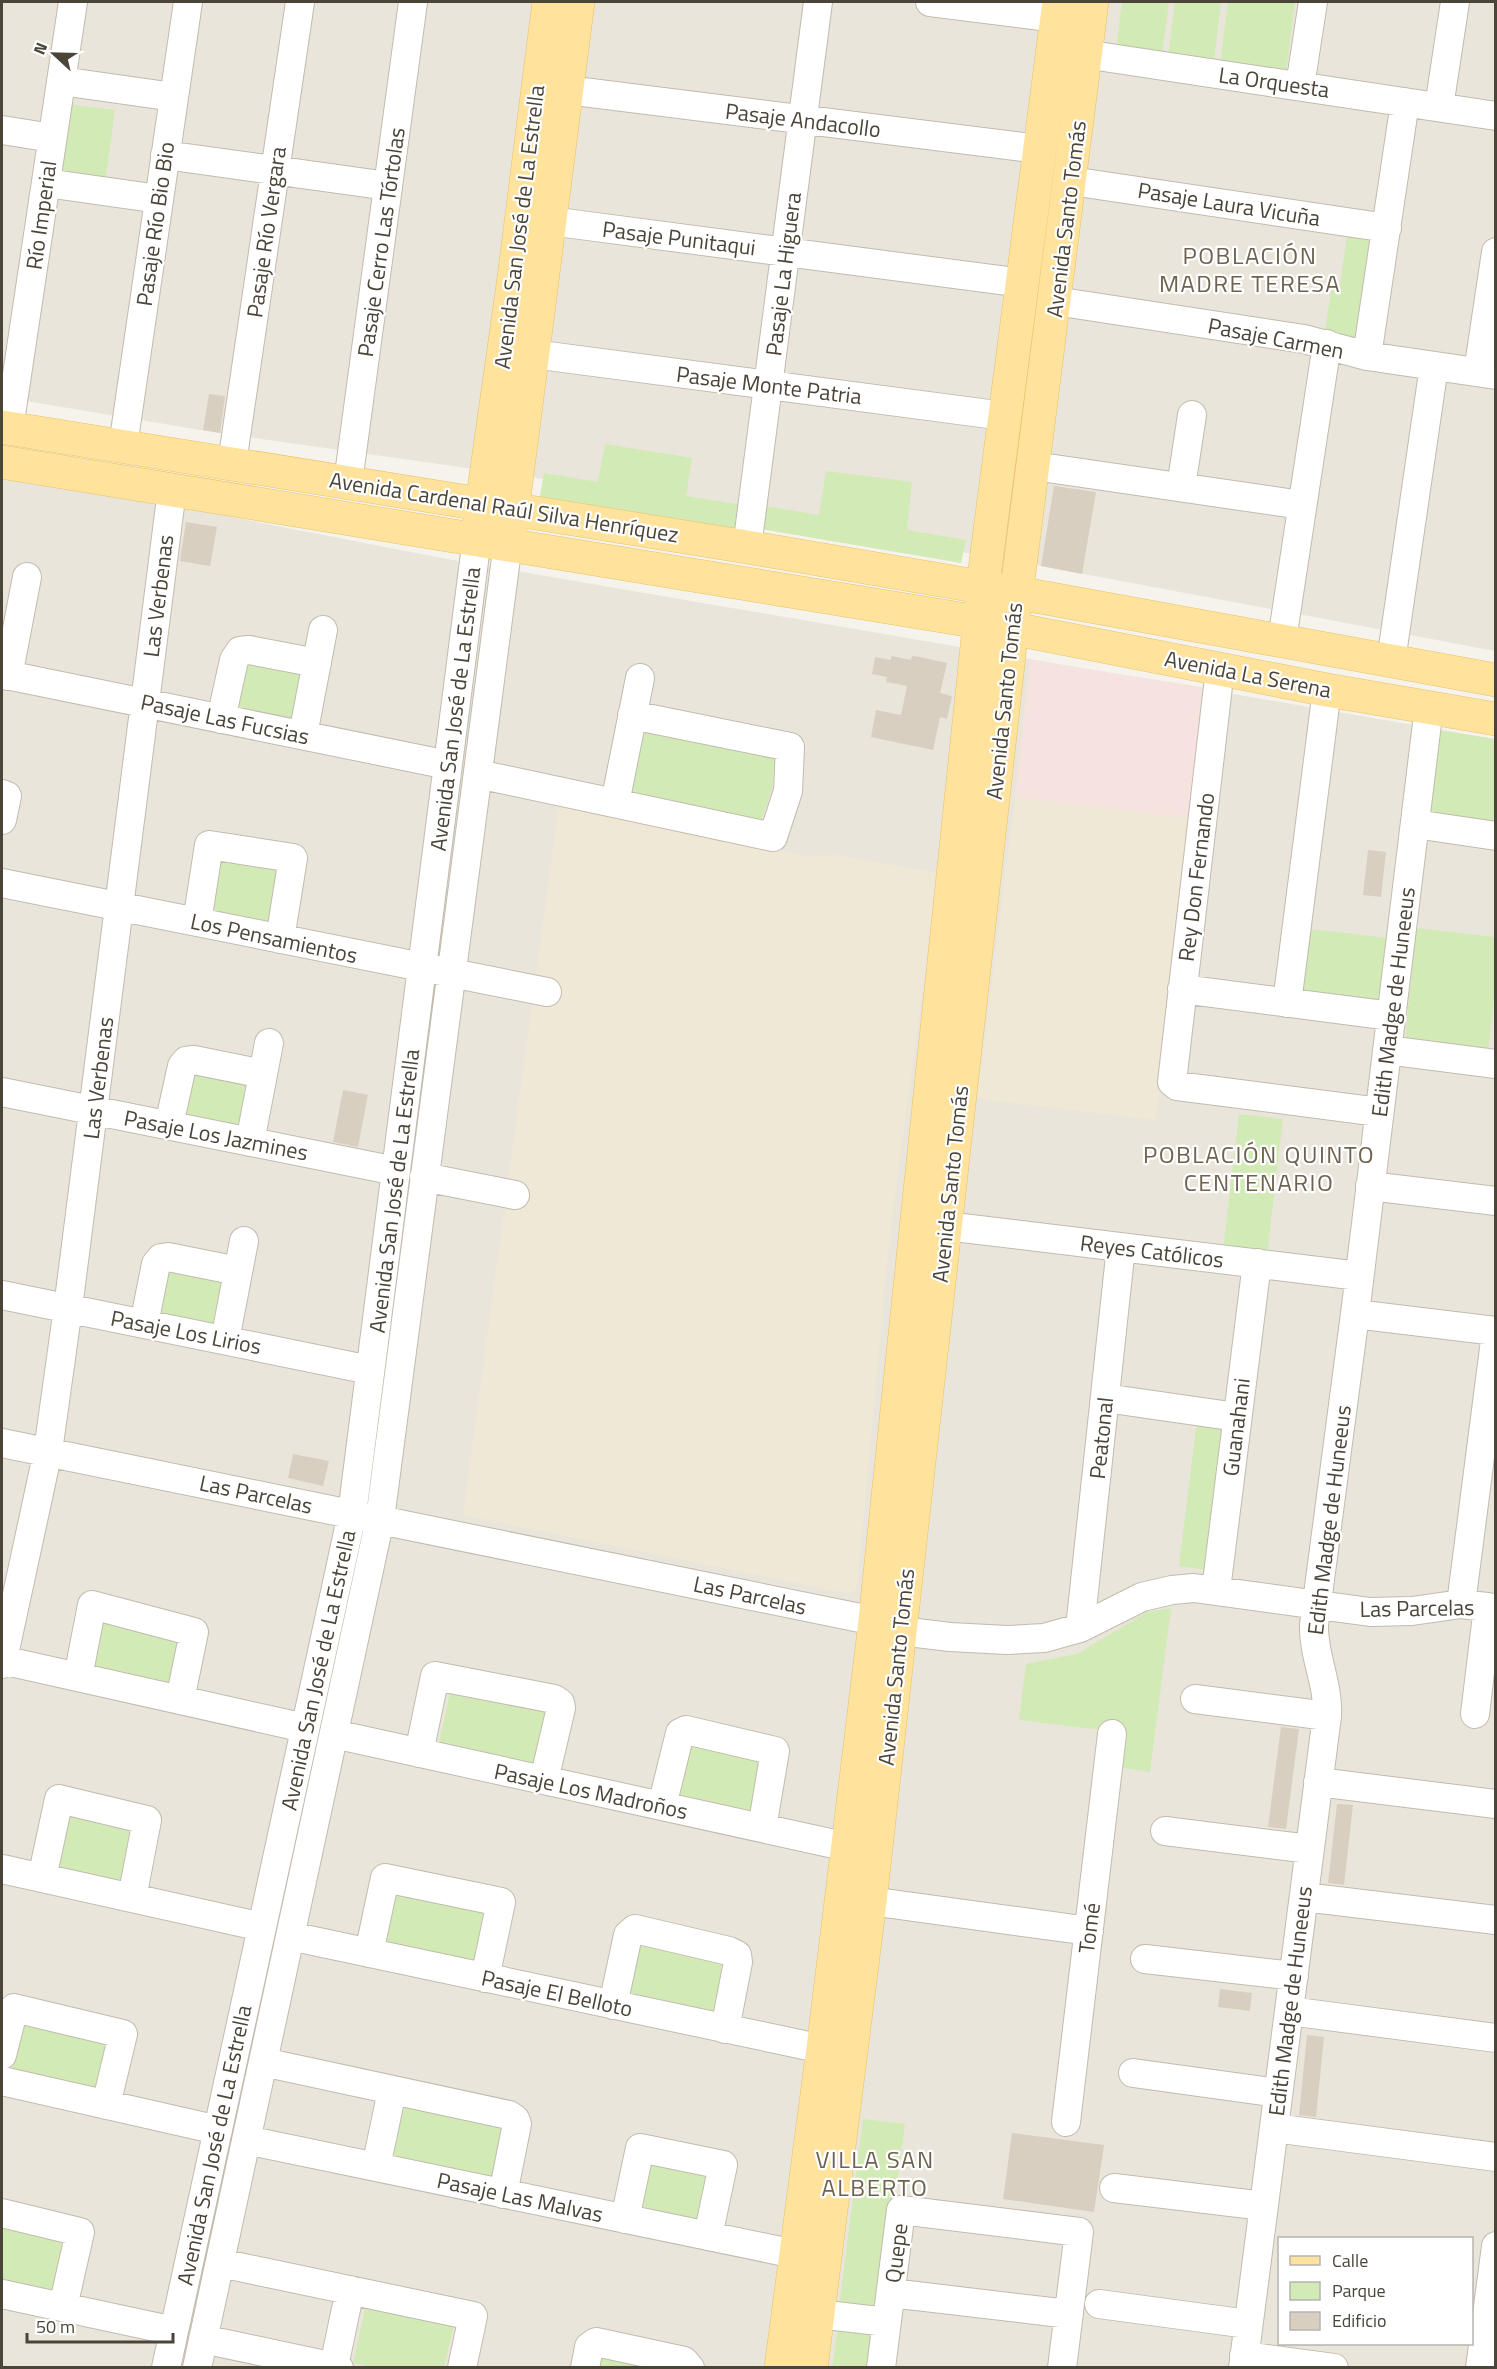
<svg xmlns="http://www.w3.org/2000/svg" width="1497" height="2369" viewBox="0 0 1497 2369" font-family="'Titillium Web',sans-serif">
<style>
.residential{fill:#eae5da;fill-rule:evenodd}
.education{fill:#efe8d6}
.medical{fill:#f6e3e0}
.green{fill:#d2eab5}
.building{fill:#d8cfc1}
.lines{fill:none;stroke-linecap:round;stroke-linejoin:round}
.minor-casing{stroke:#c2bbae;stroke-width:30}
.major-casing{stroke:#e6c16a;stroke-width:34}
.minor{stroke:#fff;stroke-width:28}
.major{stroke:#ffe39c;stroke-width:33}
.labels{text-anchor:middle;stroke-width:4.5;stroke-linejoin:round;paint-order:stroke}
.street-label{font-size:22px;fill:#4b4439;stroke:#fff}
.neighbourhood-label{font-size:24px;letter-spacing:1.5px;fill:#6e6250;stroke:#fff}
</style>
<rect width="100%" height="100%" fill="#f6f3ec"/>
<path class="residential" d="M2,2H1495V651L1041,566L531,477L225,434L2,397Z
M2,478L159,503L447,559L1495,739V2367H2ZM1280,2238H1472V2344H1280Z"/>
<path class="education" d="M1015,797L1192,818L1156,1120L977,1099Z
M559,804L808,856L837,855L938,873L889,1242L857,1588L850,1594L463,1515Z"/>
<path class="medical" d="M1030,660L1208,688L1192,818L1015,797Z"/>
<path class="green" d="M1122,2H1169L1162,55L1116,49Z
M1175,2H1221L1214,62L1168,56Z
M1228,2H1295L1286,73L1220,65Z
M67,104L115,110L105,182L57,176Z
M1348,229L1380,235L1362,343L1324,337L1332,285H1340Z
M605,444L692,458L686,496L742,505L737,534L539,502L544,473L598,482Z
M826,471L912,482L907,530L966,540L961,563L761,529L765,506L819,515Z
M240,658L305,665L302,722L233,713Z
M641,729L775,756L772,789L760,824L627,797Z
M1437,730L1495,739V822L1428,812Z
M220,858L272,865L282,875L274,923L204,910Z
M1303,928L1395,939L1387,1004L1295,993Z
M1416,928L1495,937V990L1488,1051L1405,1041Z
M186,1068L250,1075L246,1129L181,1123Z
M1239,1114L1283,1119L1267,1255L1223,1250Z
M161,1266L229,1281L221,1325L159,1319Z
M1197,1421L1231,1425L1213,1571L1179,1566Z
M1171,1608L1150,1772L1123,1768L1127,1733L1019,1720L1026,1664L1077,1654L1147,1612Z
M94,1614L182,1639L168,1687L88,1676Z
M451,1687L551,1708L539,1765L439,1743Z
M686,1744L769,1762L758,1815L674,1797Z
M63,1808L141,1826L126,1891L48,1873Z
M392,1889L490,1911L477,1973L378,1952Z
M637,1936L729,1956L714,2023L622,2003Z
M16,2017L111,2038L97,2101L2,2080Z
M394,2102L504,2127L493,2179L383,2155Z
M863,2119L905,2124L880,2312L839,2307Z
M643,2161L710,2175L700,2223L633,2209Z
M2,2220L71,2235L57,2299L2,2287Z
M367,2301L455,2320L444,2367L375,2368L353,2363Z
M838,2326L878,2331L874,2367L832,2368Z
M596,2350L677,2368H592Z"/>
<path class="building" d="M209,394L225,396L220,433L203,430Z
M1054,486L1096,492L1082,574L1041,566Z
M186,522L217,527L210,566L180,561Z
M892,656L911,660L912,656L920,657L947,663L940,693L952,696L947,719L940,717L933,750L871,737L876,710L901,715L907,686L886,682L887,677L872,674L875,657L890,660Z
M1368,850L1386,852L1381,897L1363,895Z
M343,1090L368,1095L358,1147L333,1142Z
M293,1454L329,1461L323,1486L288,1478Z
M1281,1727L1299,1729L1286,1829L1268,1827Z
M1337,1804L1353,1805L1344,1885L1328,1883Z
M1220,1989L1252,1993L1250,2011L1218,2007Z
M1307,2035L1324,2037L1316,2117L1299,2115Z
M1012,2133L1104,2145L1094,2212L1003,2199Z"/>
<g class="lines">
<g class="minor-casing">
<path id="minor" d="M930,2L1057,18
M1064,51L1496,116
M61,81L174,97
M1300,86L1313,2
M567,90L1039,149
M1439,107L1455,2
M2,130L52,138
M165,155L388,186
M1071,181L1387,228
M46,183L159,199
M550,221L1022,283
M1055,301L1304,339L1367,356L1496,375
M533,354L1004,416
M1367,356L1405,102
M1478,372L1496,252
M9,428L73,2
M123,446L188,2
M232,463L300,2
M1034,466L1302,505
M348,482L413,2
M1181,487L1192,415
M747,547L818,2
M1282,640L1327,344
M1391,661L1434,366
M1220,669L1172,1082L1177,1086L1379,1112
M2,674L448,765
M8,676L27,577
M221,719L234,660L240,651L249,650L317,663
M303,735L323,630
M478,774L773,837L788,791L790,747L632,715
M2,794L7,796L2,820
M615,803L640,678
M1415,824L1496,836
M2,883L547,992
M197,922L209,845L293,858L280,939
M1182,989L1391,1016
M1287,1003L1327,690
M1387,1050L1496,1064
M2,1092L396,1171
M169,1125L182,1066L186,1061L194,1060L263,1074
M250,1142L269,1043
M424,1177L515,1195
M1370,1186L1496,1201
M946,1226L1359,1276
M2,1295L370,1370
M1355,1314L1496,1331
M144,1324L156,1264L161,1258L168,1257L238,1271
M225,1340L244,1241
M1105,1398L1237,1417
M2,1443L875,1621L900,1631L950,1637L1007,1640L1044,1638L1080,1628L1142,1597L1172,1590L1194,1588L1370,1612L1412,1611L1461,1604L1496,1608
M1216,1590L1257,1263
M1461,1604L1496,1333
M1080,1628L1121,1247
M2,1660L305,1728
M2,1664L48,1451L68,1308L172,490
M78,1677L92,1605L194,1632L180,1700
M1195,1699L1327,1716
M1475,1714L1488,1607
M334,1734L848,1847
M419,1753L435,1676L554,1699L560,1703L561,1708L544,1780
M1318,1782L1496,1804
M662,1806L680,1733L686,1730L775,1751L762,1828
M1165,1831L1310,1849
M2,1869L262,1927
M42,1878L59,1799L147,1820L132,1898
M1304,1897L1496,1920
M870,1901L1089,1931
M290,1936L823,2049
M369,1953L385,1878L501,1902L485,1978
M1145,1959L1294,1976
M613,2005L628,1935L635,1929L729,1951L737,1955L738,1962L725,2029
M1289,2011L1496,2038
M2,2055L14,2008L123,2034L106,2105
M263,2062L509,2115L515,2119L517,2124L503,2194
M1133,2073L1278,2093
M2,2081L218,2130
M1066,2122L1112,1734
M1274,2128L1496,2157
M246,2140L795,2254
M376,2167L392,2091
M1114,2188L1264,2206
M2,2213L80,2232L63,2307
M625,2219L640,2148L723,2165L708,2236
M220,2263L473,2316L462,2368
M891,2293L1069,2314
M2,2294L174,2331
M1099,2304L1248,2324
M818,2314L887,2322
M203,2339L339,2368
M1244,2356L1334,2368
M334,2366L350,2290
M166,2368L352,1514L477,538
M197,2368L380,1519L508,543
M585,2368L589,2347L596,2342L684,2361L690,2368
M881,2368L901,2210L1079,2232L1062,2368
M1243,2368L1327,1716C1329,1684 1313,1656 1314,1625L1355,1314L1429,707
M1480,2368L1496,2246"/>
</g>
<g class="major-casing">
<path id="major" d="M2,427L747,547L1046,598L1496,680
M2,462L979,622L1327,690L1496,719
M479,525L513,285L549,2
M510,529L578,2
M781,2368L823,2049L873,1640L986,561L1059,2
M811,2368L870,1901L1012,628L1092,2"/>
</g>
<use href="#minor" class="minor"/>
<use href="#major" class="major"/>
</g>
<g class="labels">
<g class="street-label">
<text transform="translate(1274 82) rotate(8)" y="8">La Orquesta</text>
<text transform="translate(803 120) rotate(7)" y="8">Pasaje Andacollo</text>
<text transform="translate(1229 204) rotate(9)" y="8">Pasaje Laura Vicuña</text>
<text transform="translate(41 215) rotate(-82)" y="8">Río Imperial</text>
<text transform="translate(1066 219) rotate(-83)" y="8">Avenida Santo Tomás</text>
<text transform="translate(155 224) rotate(-82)" y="8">Pasaje Río Bio Bio</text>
<text transform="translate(519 227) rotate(-83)" y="8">Avenida San José de La Estrella</text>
<text transform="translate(266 232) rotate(-82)" y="8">Pasaje Río Vergara</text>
<text transform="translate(679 238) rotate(7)" y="8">Pasaje Punitaqui</text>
<text transform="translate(381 242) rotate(-82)" y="8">Pasaje Cerro Las Tórtolas</text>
<text transform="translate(783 274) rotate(-83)" y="8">Pasaje La Higuera</text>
<text transform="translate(1276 338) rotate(11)" y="8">Pasaje Carmen</text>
<text transform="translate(769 385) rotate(7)" y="8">Pasaje Monte Patria</text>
<text transform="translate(504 507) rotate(9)" y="8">Avenida Cardenal Raúl Silva Henríquez</text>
<text transform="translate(158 596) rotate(-83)" y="8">Las Verbenas</text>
<text transform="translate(1248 674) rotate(11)" y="8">Avenida La Serena</text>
<text transform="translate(1004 701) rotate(-84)" y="8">Avenida Santo Tomás</text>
<text transform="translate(455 709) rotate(-83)" y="8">Avenida San José de La Estrella</text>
<text transform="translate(225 719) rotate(12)" y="8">Pasaje Las Fucsias</text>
<text transform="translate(1196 877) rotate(-83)" y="8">Rey Don Fernando</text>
<text transform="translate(274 938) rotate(12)" y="8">Los Pensamientos</text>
<text transform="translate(1393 1002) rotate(-83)" y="8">Edith Madge de Huneeus</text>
<text transform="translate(98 1078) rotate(-83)" y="8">Las Verbenas</text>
<text transform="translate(216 1135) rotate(11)" y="8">Pasaje Los Jazmines</text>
<text transform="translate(950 1184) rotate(-84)" y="8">Avenida Santo Tomás</text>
<text transform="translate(394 1191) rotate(-83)" y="8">Avenida San José de La Estrella</text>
<text transform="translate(1152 1251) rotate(7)" y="8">Reyes Católicos</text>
<text transform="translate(186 1332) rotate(11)" y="8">Pasaje Los Lirios</text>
<text transform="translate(1236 1427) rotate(-83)" y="8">Guanahani</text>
<text transform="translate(1101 1438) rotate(-84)" y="8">Peatonal</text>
<text transform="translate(256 1494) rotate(12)" y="8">Las Parcelas</text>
<text transform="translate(1329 1520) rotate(-83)" y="8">Edith Madge de Huneeus</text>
<text transform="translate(750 1595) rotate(12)" y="8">Las Parcelas</text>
<text transform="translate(1417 1608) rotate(-1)" y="8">Las Parcelas</text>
<text transform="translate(896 1667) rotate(-84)" y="8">Avenida Santo Tomás</text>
<text transform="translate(318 1670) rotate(-78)" y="8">Avenida San José de La Estrella</text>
<text transform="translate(591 1791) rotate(12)" y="8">Pasaje Los Madroños</text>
<text transform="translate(1089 1928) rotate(-83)" y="8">Tomé</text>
<text transform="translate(557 1993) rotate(12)" y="8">Pasaje El Belloto</text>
<text transform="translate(1290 2001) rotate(-83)" y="8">Edith Madge de Huneeus</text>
<text transform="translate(214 2145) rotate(-78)" y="8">Avenida San José de La Estrella</text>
<text transform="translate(520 2197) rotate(12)" y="8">Pasaje Las Malvas</text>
<text transform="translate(896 2253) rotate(-83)" y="8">Quepe</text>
</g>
<g class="neighbourhood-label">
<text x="1250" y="264">POBLACIÓN<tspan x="1250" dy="28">MADRE TERESA</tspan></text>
<text x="1259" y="1163">POBLACIÓN QUINTO<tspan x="1259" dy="28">CENTENARIO</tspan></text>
<text x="875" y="2168">VILLA SAN<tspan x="875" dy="28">ALBERTO</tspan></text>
</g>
</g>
<rect width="1497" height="2369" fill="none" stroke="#4b4439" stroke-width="6"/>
<rect x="1278" y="2237" width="195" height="108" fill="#ffffff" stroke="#b7b4b0" stroke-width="1.5"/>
<rect x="1290" y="2256" width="30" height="9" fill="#ffe39c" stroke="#b7b4b0" stroke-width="1.5"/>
<text x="1332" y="2267" font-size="18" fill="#4b4439">Calle</text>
<rect x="1290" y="2282" width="30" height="18" fill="#d2eab5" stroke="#b7b4b0" stroke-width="1.5"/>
<text x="1332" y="2297" font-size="18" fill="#4b4439">Parque</text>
<rect x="1290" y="2312" width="30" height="18" fill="#d8cfc1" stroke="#b7b4b0" stroke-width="1.5"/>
<text x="1332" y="2327" font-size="18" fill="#4b4439">Edificio</text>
<g transform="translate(54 54) rotate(292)" stroke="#ffffff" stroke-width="4.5" paint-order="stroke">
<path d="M0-4.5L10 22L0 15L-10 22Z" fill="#4b4439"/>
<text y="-9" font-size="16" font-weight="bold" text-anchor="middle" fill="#4b4439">N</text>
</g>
<path d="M27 2333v9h146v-9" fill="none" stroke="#4b4439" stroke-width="3"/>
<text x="36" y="2333" font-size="18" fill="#4b4439" stroke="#ffffff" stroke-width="4.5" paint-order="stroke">50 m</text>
</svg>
